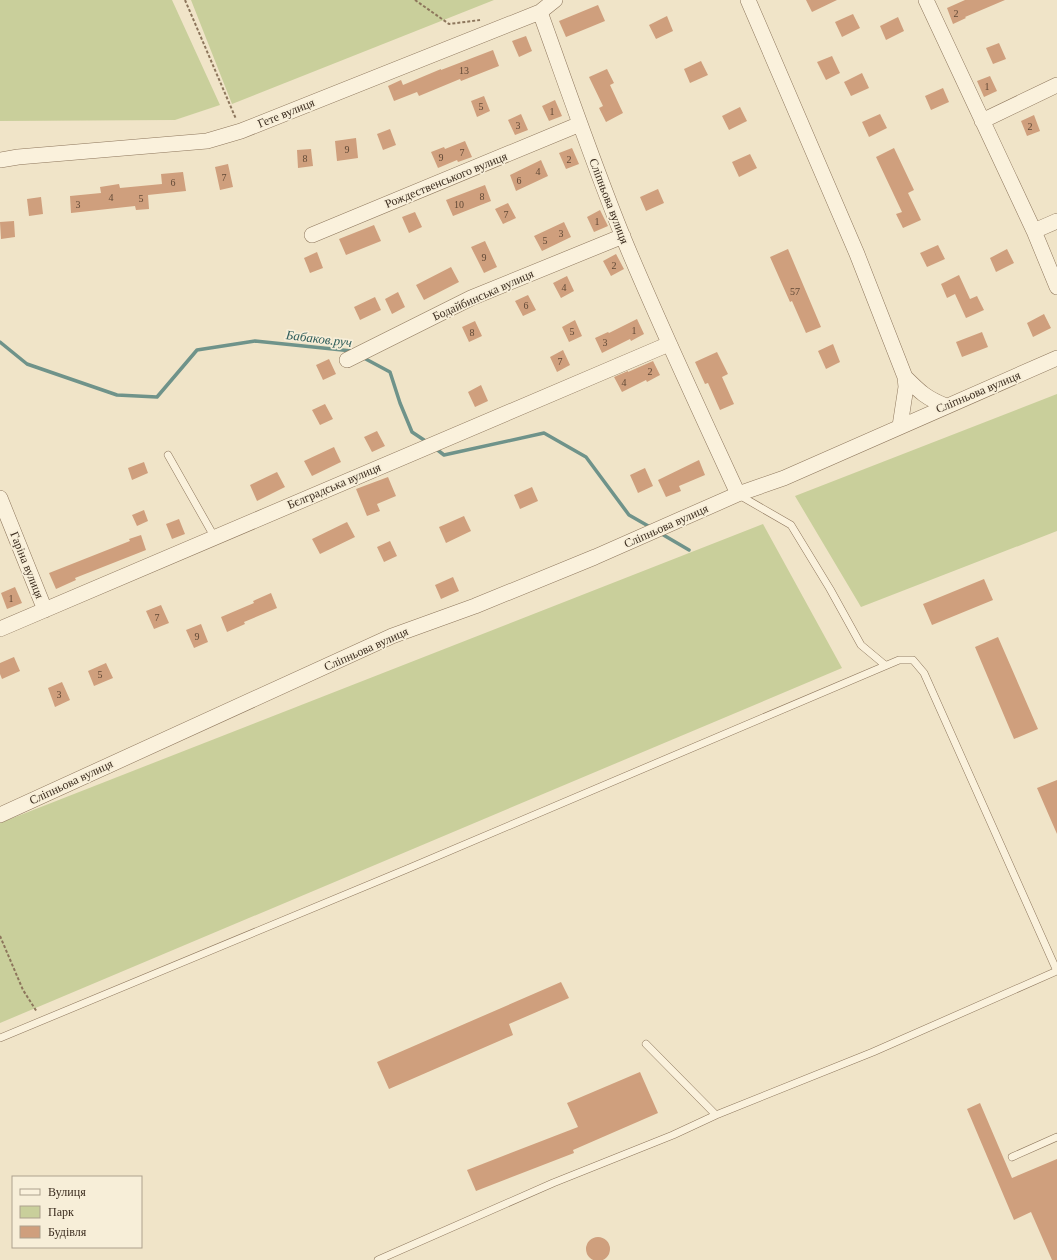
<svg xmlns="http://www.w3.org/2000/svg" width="1057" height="1260" viewBox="0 0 1057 1260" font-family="'Times New Roman',serif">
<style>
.green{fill:#c9cf9b}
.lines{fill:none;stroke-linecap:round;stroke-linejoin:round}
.stream{stroke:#6f938a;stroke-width:3.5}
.building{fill:#cf9f7d}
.lane-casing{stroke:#8d765c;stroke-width:8}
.street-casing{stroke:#8d765c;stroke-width:16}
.path{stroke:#8d765c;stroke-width:2;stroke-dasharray:3 2;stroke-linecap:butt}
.lane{stroke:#faf1dc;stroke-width:7}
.street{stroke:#faf1dc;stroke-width:15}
.labels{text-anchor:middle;stroke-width:3.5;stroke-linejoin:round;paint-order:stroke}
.number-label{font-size:10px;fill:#624a37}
.street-label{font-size:12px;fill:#3d2e20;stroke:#f7eed8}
.water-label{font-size:13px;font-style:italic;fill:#2f5d5a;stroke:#f7eed8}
</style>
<rect width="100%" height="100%" fill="#f0e4c8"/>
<path class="green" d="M0,0H172L220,105L175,120L0,121Z
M191,0H494L232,104Z
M1057,394V531L861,607L795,496Z
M763,524L842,668L0,1023V823Z"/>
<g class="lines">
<path class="stream" d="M0,342L27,364L117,395L157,397L197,350L255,341L352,351
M362,357L390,372L400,403L412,432L427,442
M435,448L444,455L544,433L586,457L629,515L650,527
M660,533L689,550"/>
</g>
<path class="building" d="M806,0H837L812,12Z
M965,0H1005L965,17L966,18L953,24L947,8Z
M598,5L605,21L566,37L559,21Z
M853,14L860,28L842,37L835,22Z
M667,16L673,31L656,39L649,25Z
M898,17L904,31L886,40L880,26Z
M526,36L532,51L519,57L512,41Z
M999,43L1006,59L993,64L986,48Z
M493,50L499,66L461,81L460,79L419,96L417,92L394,101L388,86L401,80L403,85L441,69V70Z
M832,56L840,73L826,80L817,62Z
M701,61L708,75L690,83L684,69Z
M607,69L614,83L610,85L623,113L606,122L599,108L603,106L589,77Z
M862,73L869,88L851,96L844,82Z
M990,76L997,91L984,97L977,81Z
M943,88L949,102L931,110L925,96Z
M484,96L490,111L477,117L471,101Z
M555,100L562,116L549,121L542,106Z
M740,107L747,121L729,130L722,116Z
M521,114L528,130L515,135L508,120Z
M880,114L887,128L869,137L862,122Z
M1034,115L1040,131L1027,136L1021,121Z
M390,129L396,145L383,150L377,134Z
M356,138L358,158L337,161L335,141Z
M465,141L472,157L458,162L457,160L438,168L431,152L444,147L445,149Z
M572,148L579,164L566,169L559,153Z
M894,148L914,190L908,193L921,220L903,228L896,214L902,212L876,157Z
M311,149L313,166L298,168L297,150Z
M750,154L757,168L739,177L732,162Z
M541,160L548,176L516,191L510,175Z
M228,164L233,187L220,190L215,167Z
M183,172L186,191L148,195L149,209L136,210L135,206L71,213L70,196L101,193L100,187L119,184L120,188L162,184L161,174Z
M485,185L491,201L453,216L446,200Z
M658,189L664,203L646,211L640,197Z
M41,197L43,214L29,216L27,199Z
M508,203L516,218L503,224L495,209Z
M600,210L608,226L594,232L587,217Z
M415,212L422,227L409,233L402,217Z
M14,221L15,237L1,239L0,222Z
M564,222L571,237L542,251L534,236Z
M374,225L381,241L346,255L339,239Z
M485,241L497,267L484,273L471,247Z
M938,245L945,259L927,267L920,253Z
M788,249L821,327L806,333L792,301L790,302L770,257Z
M1007,249L1014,263L996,272L990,258Z
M317,252L323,268L310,273L304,258Z
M616,254L624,269L611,276L603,261Z
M451,267L459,282L424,300L416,285Z
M959,275L970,299L977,296L984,310L966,318L955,294L947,298L941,284Z
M567,276L574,291L561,298L553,283Z
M398,292L405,307L392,314L385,299Z
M528,295L536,310L523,316L515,301Z
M375,297L381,310L360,320L354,307Z
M1044,314L1051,328L1033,337L1027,323Z
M637,319L644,334L631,341L630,339L602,353L595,338L608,332L609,333Z
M575,320L582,336L569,342L562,327Z
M475,321L482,336L469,342L462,327Z
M982,332L988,347L962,357L956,342Z
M833,344L840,362L826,369L818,351Z
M563,350L570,365L557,372L550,357Z
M717,352L728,374L722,377L734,404L720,410L708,383L705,384L695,362Z
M329,359L336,374L323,380L316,365Z
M653,361L660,375L647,382L646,380L622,392L614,377L628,371V372Z
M481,385L488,401L475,407L468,392Z
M325,404L333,419L320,425L312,410Z
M377,431L385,446L372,452L364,437Z
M334,447L341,462L312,476L304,461Z
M699,460L705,475L679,486L681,491L666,497L658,480Z
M144,462L148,473L132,480L128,468Z
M645,468L653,486L638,493L630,475Z
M277,472L285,487L257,501L250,485Z
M388,477L396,496L377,504L380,511L367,516L356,489Z
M532,487L538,501L520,509L514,495Z
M144,510L148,521L137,526L132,515Z
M464,516L471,531L446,543L439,527Z
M179,519L185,534L172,539L166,524Z
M347,522L355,537L320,554L312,539Z
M141,535L146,550L75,578L76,580L56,589L49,573L130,541L129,539Z
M390,541L397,556L384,562L377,547Z
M453,577L459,591L441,599L435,585Z
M984,579L993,600L932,625L923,604Z
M15,587L22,603L7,609L1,593Z
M271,593L277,608L244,622L245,624L227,632L221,617L254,603L253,601Z
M161,605L169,623L154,629L146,611Z
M201,624L208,642L194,648L186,630Z
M998,637L1038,729L1014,739L975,647Z
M14,657L20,671L2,679L0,674V663Z
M106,663L113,678L94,686L88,671Z
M62,682L70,700L55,707L48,688Z
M1057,780V834L1037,788Z
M561,982L569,998L509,1024L513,1035L389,1089L377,1062Z
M640,1072L658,1113L573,1150L574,1153L476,1191L467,1170L578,1127L567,1103Z
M980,1103L1012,1178L1057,1159V1260H1052L1031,1212L1014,1220L967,1109Z
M586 1249a12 12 0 1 1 24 0a12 12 0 1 1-24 0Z"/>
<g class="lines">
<g class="lane-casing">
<path id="lane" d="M168,455L215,538
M739,495L791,525L830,589L861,645L885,665
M0,1038L407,869L899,660H913L924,673L1057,971
M646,1044L716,1115L873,1052L1057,971
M1012,1157L1057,1137
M378,1260L553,1183L673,1135L716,1115"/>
</g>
<g class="street-casing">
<path id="street" d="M748,0L857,254L905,377L906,387L900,426
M926,0L1034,231L1057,287
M540,12C567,87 593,163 623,237C659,324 699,409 738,494
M982,121L1057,85
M0,160L18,157L207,141L241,131L540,12L555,0
M1034,231L1057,221
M312,235L580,124
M347,360L471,298L623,236
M905,377C920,392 926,398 946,406
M0,498L45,610
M0,629L669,344
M0,815L392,636L475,606L595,557L738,494L784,478L1057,358"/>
</g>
<path class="path" d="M185,0L236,119
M415,0L449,24L480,20
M0,936L23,990L37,1012"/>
<use href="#lane" class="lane"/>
<use href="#street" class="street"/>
</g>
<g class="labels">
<g class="number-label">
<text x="956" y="17">2</text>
<text x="464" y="74">13</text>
<text x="987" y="90">1</text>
<text x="481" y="110">5</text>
<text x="552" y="115">1</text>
<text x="518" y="129">3</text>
<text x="1030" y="130">2</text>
<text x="347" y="153">9</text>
<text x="462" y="156">7</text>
<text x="441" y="161">9</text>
<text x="305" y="162">8</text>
<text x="569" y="163">2</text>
<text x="538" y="175">4</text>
<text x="224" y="181">7</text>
<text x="519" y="184">6</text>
<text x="173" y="186">6</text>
<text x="482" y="200">8</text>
<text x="111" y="201">4</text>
<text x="141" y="202">5</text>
<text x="78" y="208">3</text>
<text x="459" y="208">10</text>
<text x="506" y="218">7</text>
<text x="597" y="225">1</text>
<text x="561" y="237">3</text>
<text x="545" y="244">5</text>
<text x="484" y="261">9</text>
<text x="614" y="269">2</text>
<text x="564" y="291">4</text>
<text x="795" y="295">57</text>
<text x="526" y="309">6</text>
<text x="634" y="334">1</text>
<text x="572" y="335">5</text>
<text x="472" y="336">8</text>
<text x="605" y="346">3</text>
<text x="560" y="365">7</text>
<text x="650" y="375">2</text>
<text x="624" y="386">4</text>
<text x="11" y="602">1</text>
<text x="157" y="621">7</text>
<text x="197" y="640">9</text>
<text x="100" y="678">5</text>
<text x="59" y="698">3</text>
</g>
<g class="street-label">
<text transform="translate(286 113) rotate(-22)" y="4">Гете вулиця</text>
<text transform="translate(446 180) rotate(-22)" y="4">Рождественського вулиця</text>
<text transform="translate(609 201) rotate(69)" y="4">Сліпньова вулиця</text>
<text transform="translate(483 295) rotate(-24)" y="4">Бодайбинська вулиця</text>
<text transform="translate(978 392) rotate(-23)" y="4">Сліпньова вулиця</text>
<text transform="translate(334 486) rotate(-23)" y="4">Бєлградська вулиця</text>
<text transform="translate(666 526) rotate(-24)" y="4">Сліпньова вулиця</text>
<text transform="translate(27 565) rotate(68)" y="4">Гаріна вулиця</text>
<text transform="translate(366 649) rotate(-24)" y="4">Сліпньова вулиця</text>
<text transform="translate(71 782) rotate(-25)" y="4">Сліпньова вулиця</text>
</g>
<g class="water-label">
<text transform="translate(319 338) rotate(7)" y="5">Бабаков.руч</text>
</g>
</g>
<rect x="12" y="1176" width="130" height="72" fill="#f7eed8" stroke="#ada18e"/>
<rect x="20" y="1189" width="20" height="6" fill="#faf1dc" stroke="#ada18e"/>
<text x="48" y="1196" font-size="12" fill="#3d2e20">Вулиця</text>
<rect x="20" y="1206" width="20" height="12" fill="#c9cf9b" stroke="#ada18e"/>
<text x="48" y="1216" font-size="12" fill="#3d2e20">Парк</text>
<rect x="20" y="1226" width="20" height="12" fill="#cf9f7d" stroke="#ada18e"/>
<text x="48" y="1236" font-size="12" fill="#3d2e20">Будівля</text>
</svg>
